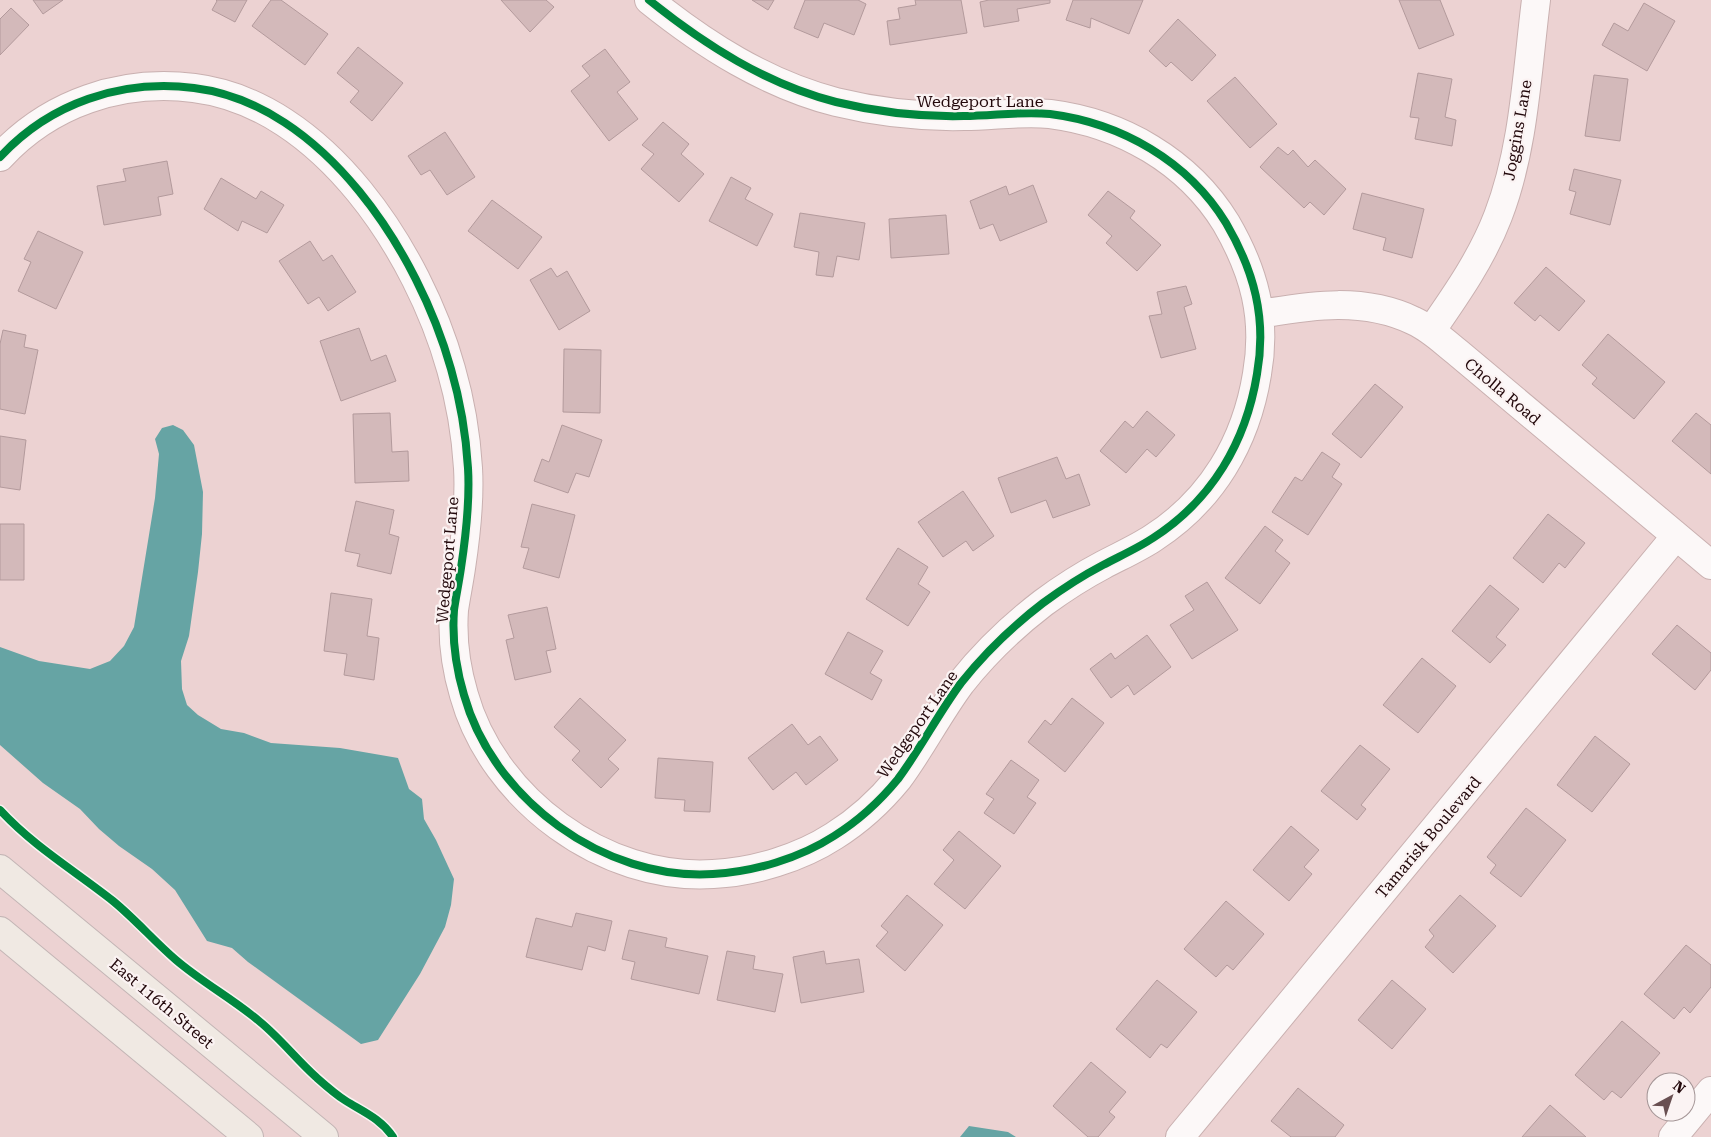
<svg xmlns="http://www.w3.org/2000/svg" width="1711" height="1137" viewBox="0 0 1711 1137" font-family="'Roboto Serif',serif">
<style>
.water{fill:#66a4a4}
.building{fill:#d3b9ba;stroke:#b39a9c}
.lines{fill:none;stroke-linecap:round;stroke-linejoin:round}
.minor-casing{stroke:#c9b0b0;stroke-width:30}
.primary-casing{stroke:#c3b5b5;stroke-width:30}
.minor{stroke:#fcf8f8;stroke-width:28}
.primary{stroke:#f0e9e3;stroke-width:28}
.cycleway-casing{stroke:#fbf3f3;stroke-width:11}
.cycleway{stroke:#00873e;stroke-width:8}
.labels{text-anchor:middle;stroke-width:4.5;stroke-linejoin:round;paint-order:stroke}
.street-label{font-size:16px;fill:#22080b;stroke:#fbf3f3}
</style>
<rect width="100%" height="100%" fill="#ecd2d2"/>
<path class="water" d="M173,425L183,430L194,445L203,492L202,534L198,572L189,636L181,661L182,689L187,705L198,715L221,729L244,733L271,743L340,748L398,758L409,789L422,799L424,819L436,840L454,879L451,905L445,927L420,974L378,1040L361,1044L248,962L232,948L207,941L175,890L152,869L119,846L99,829L80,809L43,783L0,745V647L39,661L90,669L110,661L124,646L134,627L155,498L159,454L155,439L162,428Z
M969,1126L1008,1132L1016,1137H960Z"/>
<path class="building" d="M33,0H63L43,14Z
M216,0H247L235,22L212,10L217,1Z
M271,0H281L328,34L305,65L252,26Z
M501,0H546L554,7L530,32Z
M752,0H774L768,10Z
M805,0H858L866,4L854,35L824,23L818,38L794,28Z
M915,0H961L967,33L890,45L887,21L900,19L898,8L916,5Z
M989,0H1050V3L1017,9L1019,21L984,27L980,2Z
M1073,0H1143L1129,34L1091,18L1090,28L1066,20Z
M1399,0H1440L1454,35L1419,49Z
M1644,3L1675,21L1647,71L1602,45L1614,23L1628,31Z
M11,8L29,25L0,55V19Z
M1178,19L1216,55L1192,81L1171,62L1166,67L1149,51Z
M358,47L403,83L372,121L350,102L359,91L337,73Z
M605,49L630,82L617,92L638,119L609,141L571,91L590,76L582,66Z
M1418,73L1452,79L1445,117L1456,120L1452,146L1415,139L1419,118L1410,117Z
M1594,75L1628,79L1620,141L1585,136Z
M1235,77L1277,124L1250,148L1207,101Z
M663,122L689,144L681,154L704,174L679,202L641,169L654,154L642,145Z
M445,132L475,177L447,195L430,170L421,175L408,156Z
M1278,147L1288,155L1293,150L1308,167L1315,160L1346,189L1324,215L1310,202L1304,208L1260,167Z
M167,161L173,194L158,197L161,215L104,225L97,186L126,181L123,169Z
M1574,169L1621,180L1610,225L1570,214L1576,192L1569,190Z
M731,177L751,188L745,199L773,214L757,246L709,221Z
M221,178L256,199L261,191L284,205L267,233L242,221L238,231L204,209Z
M1033,185L1047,222L1000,241L993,224L980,229L970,201L1006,186L1009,195Z
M1108,191L1135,211L1130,218L1161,245L1137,271L1106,243L1112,236L1088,215Z
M1362,193L1424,209L1412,258L1383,250L1386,238L1353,229Z
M492,200L542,237L518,269L468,231Z
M800,213L865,223L859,260L837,256L833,277L816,275L819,252L794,247Z
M946,215L949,254L891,258L889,219Z
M38,231L83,252L56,309L18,291L31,262L24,259Z
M310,241L323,261L332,255L356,292L328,311L319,297L308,304L279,261Z
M1546,267L1585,301L1559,331L1540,315L1535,321L1514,303Z
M551,268L557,277L567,271L590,311L559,330L530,280Z
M1186,286L1192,304L1184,307L1196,349L1161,358L1149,316L1162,314L1157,292Z
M359,328L371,361L386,355L396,381L341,401L320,341Z
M3,330L26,335L24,347L38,350L25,414L0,409V344Z
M1608,334L1665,382L1634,419L1592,384L1597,378L1582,365Z
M564,349L601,350L600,413L563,412Z
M1375,384L1403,407L1361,458L1332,434Z
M1147,411L1175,435L1156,457L1147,449L1126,473L1100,451L1125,421L1133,428Z
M390,413L392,452L408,451L409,481L355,483L353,414Z
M1696,413L1711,425V474L1672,441Z
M562,425L602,440L589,477L576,473L568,493L534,481L542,459L549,462Z
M0,436L26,440L20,490L0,487Z
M1322,452L1340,464L1332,477L1342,484L1308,535L1272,512L1295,477L1302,481Z
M1057,457L1066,479L1079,474L1090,505L1053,518L1046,500L1011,513L998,478Z
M963,491L994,536L973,551L966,541L943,557L918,522Z
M356,501L394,510L389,534L399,537L391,574L357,566L360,554L345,551Z
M532,504L575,515L559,578L523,568L529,548L521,547Z
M1548,514L1585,543L1565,568L1559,563L1543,583L1513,558Z
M0,524H24V580H0Z
M1265,526L1283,540L1275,551L1290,563L1260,604L1225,578Z
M898,548L928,567L918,584L930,592L908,626L866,599Z
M1207,582L1238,630L1192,659L1170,625L1194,610L1185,596Z
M1490,585L1519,609L1496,637L1506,645L1490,663L1452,631Z
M331,593L372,599L367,636L379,638L374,680L344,675L347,654L324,651Z
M547,607L556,649L546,651L551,672L515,680L506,640L514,638L508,615Z
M1677,625L1711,653V670L1695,690L1652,654Z
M848,632L883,651L870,673L882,680L872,700L825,674Z
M1147,635L1171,667L1134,695L1128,685L1111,698L1090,669L1111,653L1115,659Z
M1422,658L1456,686L1418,733L1383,705Z
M580,698L626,740L608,759L619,769L601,788L572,760L580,751L554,727Z
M1072,698L1104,723L1065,772L1028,742L1045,720L1051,725Z
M792,724L808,745L820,736L838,760L806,785L796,772L773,790L748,758Z
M1595,736L1630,764L1592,812L1557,785Z
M1360,745L1390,769L1361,805L1366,809L1357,820L1321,791Z
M658,758L713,762L710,812L684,811L685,800L655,798Z
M1011,760L1039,780L1027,797L1036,803L1014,834L984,813L994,799L986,794Z
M1526,808L1566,840L1521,897L1490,873L1496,865L1487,857Z
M1291,826L1319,850L1304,867L1312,874L1289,901L1253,870Z
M959,831L1001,866L965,909L934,884L954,860L943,850Z
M907,895L943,925L905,971L876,946L888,932L881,926Z
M1460,895L1496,926L1453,973L1425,947L1434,936L1429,930Z
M1226,901L1264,934L1233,970L1227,965L1216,977L1184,949Z
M576,913L612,921L605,951L588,946L582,970L526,957L536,918L572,927Z
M629,930L667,938L665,947L708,956L699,994L631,979L635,962L622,959Z
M1686,945L1711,965V987L1690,1013L1684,1007L1674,1019L1644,994Z
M727,951L755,956L753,969L783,974L775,1012L717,1000Z
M824,951L826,964L859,959L864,992L801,1003L793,957Z
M1157,980L1197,1012L1167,1048L1161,1044L1150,1058L1116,1029Z
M1392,980L1426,1009L1392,1049L1358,1020Z
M1622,1021L1660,1053L1621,1098L1612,1091L1604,1100L1575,1075Z
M1091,1062L1126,1092L1109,1112L1115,1117L1098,1137H1088L1053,1106Z
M1298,1088L1344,1125L1335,1137H1291L1271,1121Z
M1550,1105L1586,1137H1522Z"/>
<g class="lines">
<g class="minor-casing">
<path id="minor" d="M0,157C50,103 121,79 194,88C324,104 419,254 451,369C460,400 466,435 468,468C470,501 466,535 461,568C459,582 456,596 454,610C452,638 456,668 464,695C493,799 604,881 713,874C754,872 800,858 834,836C858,821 880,801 898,779C921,748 938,714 961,683C984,654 1013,626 1043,603C1062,589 1082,576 1103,565C1120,556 1138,548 1153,538C1212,500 1246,442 1257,374C1267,318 1254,271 1226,223C1188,161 1121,123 1050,114C1021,111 993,116 964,116C921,117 877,112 836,102C766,84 705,45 649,0
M1260,314C1312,305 1364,297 1414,321C1430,328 1443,341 1457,352L1711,565
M1431,331C1456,295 1482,258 1498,216C1524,149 1527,72 1536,0
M1180,1137L1676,536
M1673,1137L1711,1091"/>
</g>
<g class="primary-casing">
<path id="primary" d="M0,869L324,1137
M0,931L249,1137"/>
</g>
<use href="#minor" class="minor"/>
<use href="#primary" class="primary"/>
<g class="cycleway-casing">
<path id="cycleway" d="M0,157C50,103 121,79 194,88C324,104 419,254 451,369C460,400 466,435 468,468C470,501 466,535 461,568C459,582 456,596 454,610C452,638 456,668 464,695C493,799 604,881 713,874C754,872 800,858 834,836C858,821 880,801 898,779C921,748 938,714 961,683C984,654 1013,626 1043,603C1062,589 1082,576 1103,565C1120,556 1138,548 1153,538C1212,500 1246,442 1257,374C1267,318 1254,271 1226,223C1188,161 1121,123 1050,114C1021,111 993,116 964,116C921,117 877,112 836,102C766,84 705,45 649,0
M0,810C33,846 75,871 113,901C135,919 154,941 176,960C203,983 233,999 259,1021C280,1038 296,1059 316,1077C325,1085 335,1094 346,1101C364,1112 381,1119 393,1137"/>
</g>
<use href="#cycleway" class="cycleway"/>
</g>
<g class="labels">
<g class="street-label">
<text x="980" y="107">Wedgeport Lane</text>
<text transform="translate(1517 130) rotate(-80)" y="6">Joggins Lane</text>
<text transform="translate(1503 391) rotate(40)" y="6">Cholla Road</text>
<text transform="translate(447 560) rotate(-85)" y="6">Wedgeport Lane</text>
<text transform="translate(917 724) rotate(-55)" y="6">Wedgeport Lane</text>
<text transform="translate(1428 837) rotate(-50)" y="6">Tamarisk Boulevard</text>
<text transform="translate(162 1003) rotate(40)" y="6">East 116th Street</text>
</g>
</g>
<g transform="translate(1671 1097) rotate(40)"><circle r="24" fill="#fbf3f3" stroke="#a49596"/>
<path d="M0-4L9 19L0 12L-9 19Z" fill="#694f51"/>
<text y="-8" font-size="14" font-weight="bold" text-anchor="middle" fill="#22080b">N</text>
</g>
</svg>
